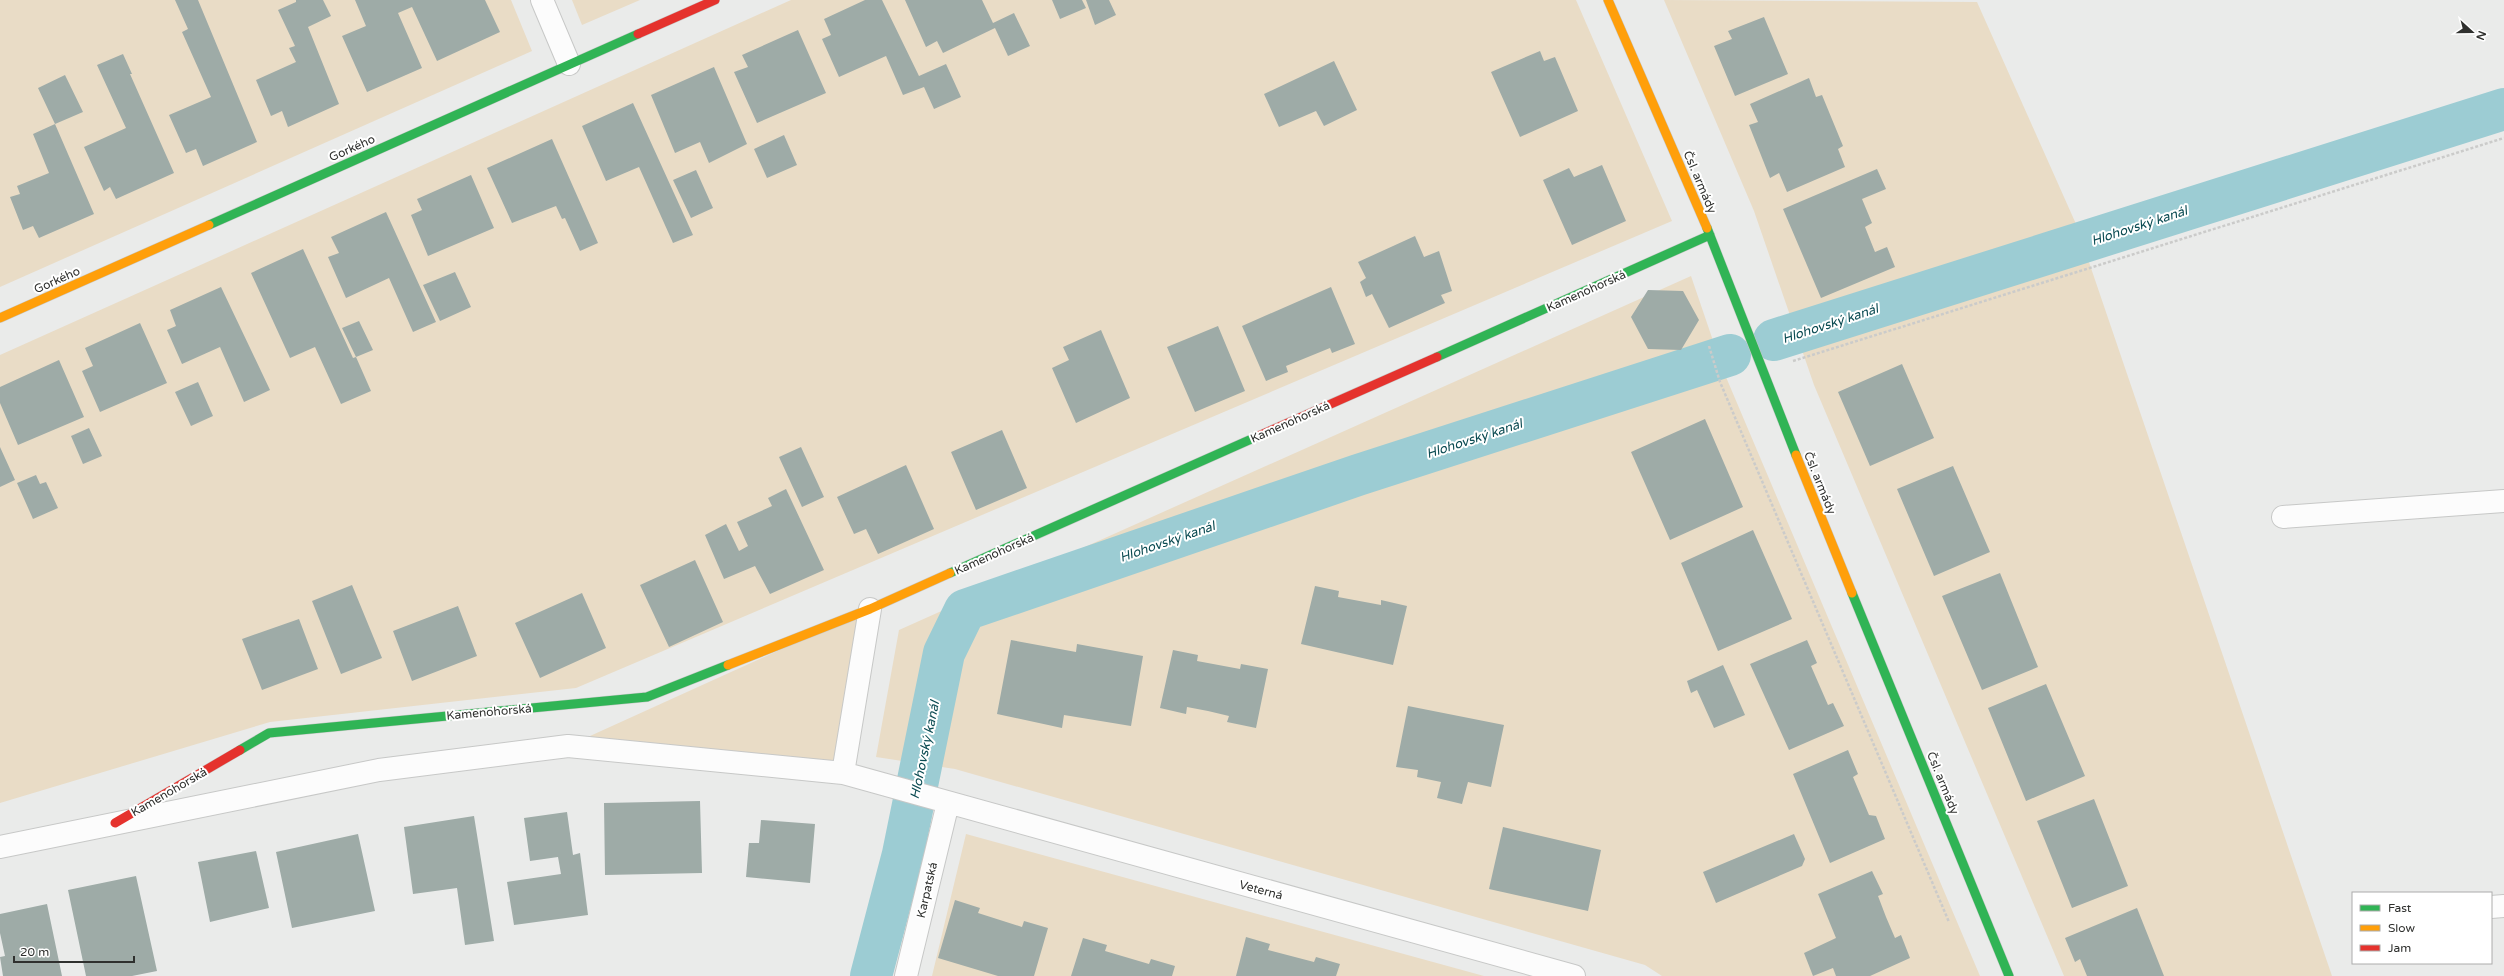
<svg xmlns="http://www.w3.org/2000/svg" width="2504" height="976" viewBox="0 0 2504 976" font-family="'Varela Round',sans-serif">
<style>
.green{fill:#e9dcc6}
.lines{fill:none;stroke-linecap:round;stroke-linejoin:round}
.canal{stroke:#9cccd3;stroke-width:42}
.building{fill:#9eaba7}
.street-casing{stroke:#c7c8c7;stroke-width:24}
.fast-casing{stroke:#c7c8c7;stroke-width:10}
.slow-casing{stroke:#c7c8c7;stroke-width:10}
.jam-casing{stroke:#c7c8c7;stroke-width:10}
.path{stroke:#cbcbca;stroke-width:2.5;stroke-dasharray:3 2;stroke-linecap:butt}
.street{stroke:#fcfcfc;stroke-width:22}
.fast{stroke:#30b455;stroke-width:9}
.slow{stroke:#ff9f0a;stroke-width:9}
.jam{stroke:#e5322d;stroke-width:9}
.labels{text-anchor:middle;stroke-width:4;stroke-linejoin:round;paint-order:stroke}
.street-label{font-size:12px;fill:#2f302e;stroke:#fff}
.water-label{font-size:13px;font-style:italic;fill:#0b4b52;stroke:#fff}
</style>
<rect width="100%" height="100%" fill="#eaebea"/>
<path class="green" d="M0,0H511L532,51L0,287Z
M572,0H640L582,25Z
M791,0H1576L1672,221L576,688L270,722L0,803V355Z
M1664,0L1977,2L2076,224L2332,976H2064L1814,385L1754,211Z
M1691,276L1723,370L1980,976H1662L1645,965L955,769L876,757L899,630Z
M870,609L843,773L568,746Z
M966,834L1484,976H932Z"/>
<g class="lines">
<path class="canal" d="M1774,340L2504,109
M871,976L903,854L944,653L965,610L1358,475L1730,355"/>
</g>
<path class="building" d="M175,0H198L257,142L203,166L196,149L186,153L169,115L211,97L182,32L188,29Z
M296,0H323L331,16L308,27L339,104L288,127L282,111L271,116L256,80L296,62L289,48L295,46L278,10L296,2Z
M355,0H485L500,32L437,61L412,7L398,13L422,68L367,92L342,36L366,26Z
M865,0H882L919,76L946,64L961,97L934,109L924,87L903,95L886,56L839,77L822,39L831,35L824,19Z
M905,0H982L993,23L1014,13L1030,46L1008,56L995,28L943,53L937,41L926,47Z
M1052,0H1082L1086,8L1060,19Z
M1086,0H1109L1116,15L1095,25Z
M1764,17L1788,74L1735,96L1714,46L1732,39L1728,31Z
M798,30L826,93L757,123L734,72L748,67L742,55Z
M1540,51L1544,61L1555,57L1578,111L1520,137L1491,72Z
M123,54L132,74H130L174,173L116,199L110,187L104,191L84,147L126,128L97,65Z
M1334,61L1357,110L1324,126L1316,111L1279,127L1264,94Z
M714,67L747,144L709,163L700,142L675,153L651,95Z
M65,75L83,112L55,124L38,88Z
M1809,78L1816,97L1822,95L1843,146L1838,149L1845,167L1787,192L1779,173L1770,178L1749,125L1758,122L1750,104Z
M633,103L693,235L673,243L639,167L606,181L582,126Z
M55,124L94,214L39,238L33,226L23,230L10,197L20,194L17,186L49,173L33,134Z
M784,135L797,165L767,178L754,149Z
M552,139L598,243L580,251L565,218L562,219L556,206L512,223L487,168Z
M1602,165L1626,221L1572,245L1543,180L1569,168L1574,177Z
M1877,169L1886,189L1862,199L1872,223L1865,227L1875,252L1887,247L1895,267L1821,298L1783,209Z
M696,170L713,208L691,218L673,180Z
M471,175L494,228L428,256L411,215L422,210L417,199Z
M386,212L436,322L413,332L389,278L346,298L328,257L339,253L331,237Z
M1415,236L1424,257L1439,251L1452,291L1441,295L1445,303L1389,328L1372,294L1366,297L1360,282L1366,278L1358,262Z
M303,249L353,358L356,357L371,391L341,404L315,347L290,358L251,273Z
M455,272L471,307L440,321L423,285Z
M221,287L270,390L244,402L220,347L182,364L167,330L176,326L170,310Z
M1331,287L1355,344L1332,353L1330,348L1286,366L1288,372L1266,381L1242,326Z
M1648,290L1683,291L1699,320L1681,350L1648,349L1631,317Z
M359,321L373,350L356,357L342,328Z
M140,323L167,383L100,412L82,371L93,366L85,348Z
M1218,326L1245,391L1195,412L1167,347Z
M1101,330L1130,398L1076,423L1052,368L1069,360L1063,347Z
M59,360L84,417L18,445L0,403V387Z
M1902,364L1934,438L1870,466L1838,392Z
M198,382L213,416L191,426L175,392Z
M1705,419L1743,507L1670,540L1631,452Z
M89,428L102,456L83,464L71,436Z
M1002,430L1027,488L976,510L951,452Z
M0,447L15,480L0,487Z
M801,447L824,497L802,507L779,457Z
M906,465L934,529L878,554L866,529L854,534L837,497Z
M1953,466L1990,552L1934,576L1897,489Z
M36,475L40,484L46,482L58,508L33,519L17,483Z
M786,489L824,570L770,594L755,566L724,579L705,535L726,524L739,551L748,546L737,522L772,506L768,498Z
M1753,530L1792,619L1718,651L1681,563Z
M695,560L723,622L669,647L640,585Z
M2000,573L2038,667L1982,690L1942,596Z
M352,585L382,658L341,674L312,601Z
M1315,586L1339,591L1338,597L1381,605V600L1407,606L1393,665L1301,644Z
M582,593L606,648L540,678L515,623Z
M458,606L477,656L412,681L393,631Z
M299,619L318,669L262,690L242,639Z
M1011,640L1076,652L1077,644L1143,656L1131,726L1064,715L1062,728L997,714Z
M1807,640L1817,663L1811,666L1828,705L1833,703L1844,726L1789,750L1750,664Z
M1173,650L1198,655L1197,661L1240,669L1241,664L1268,669L1256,728L1227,722L1229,716L1208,711L1187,707L1186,714L1160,708Z
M1723,665L1745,715L1714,728L1697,690L1691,693L1687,681Z
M2046,684L2085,776L2026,801L1988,708Z
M1408,706L1504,725L1491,787L1468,782L1462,804L1437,798L1441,782L1417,777L1418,770L1396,767Z
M1848,750L1858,774L1853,777L1869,815L1876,816L1885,839L1830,863L1793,774Z
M2094,799L2128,886L2072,908L2037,821Z
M700,801L702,873L605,875L604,803Z
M567,812L573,855L580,853L588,915L514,925L507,882L561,874L558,857L530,861L524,818Z
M474,816L494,941L465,945L457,888L413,894L404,827Z
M761,820L815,824L810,883L746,877L749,843H759Z
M1503,827L1601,850L1588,911L1489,889Z
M358,834L375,911L292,928L276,852Z
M1794,834L1805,859L1802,866L1716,903L1703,872Z
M256,851L269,908L210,922L198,862Z
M1872,871L1883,894L1878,896L1886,917L1895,938L1901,935L1910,958L1870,976H1836L1833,968L1813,976L1804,953L1836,938L1818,894Z
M136,876L157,971L132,976H86L68,890Z
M955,900L980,908L978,913L1022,927L1024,921L1048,928L1034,976H998L938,958Z
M47,904L62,976H3L0,957L5,956L0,933V914Z
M2137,908L2164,976H2087L2080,959L2075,962L2065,938Z
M1246,937L1270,944L1268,950L1314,962L1316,957L1340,964L1336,976H1236Z
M1083,938L1107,945L1105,951L1149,964L1151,959L1175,966L1172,976H1071Z"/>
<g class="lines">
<g class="street-casing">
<path id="street" d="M542,0L569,64
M2283,517L2504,501
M843,773L870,609
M0,847L379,770L568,746L843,773L1574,976
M2491,907L2504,906
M906,976L948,803"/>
</g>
<g class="fast-casing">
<path id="fast" d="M209,225L638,34
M1707,228L1796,455
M1437,357L1710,235
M950,573L1256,437
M1852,593L2009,976
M240,750L269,733L647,697L728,665"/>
</g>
<g class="slow-casing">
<path id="slow" d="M1608,0L1707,228
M0,318L209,225
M1796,455L1852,593
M728,665L870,609L950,573"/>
</g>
<g class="jam-casing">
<path id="jam" d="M638,34L715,0
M1256,437L1437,357
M115,823L240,750"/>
</g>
<path class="path" d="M1709,346L1720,382L1949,922
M1793,361L2504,138"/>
<use href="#street" class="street"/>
<use href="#fast" class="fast"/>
<use href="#slow" class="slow"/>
<use href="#jam" class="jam"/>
</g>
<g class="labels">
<g class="street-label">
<text transform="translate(352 148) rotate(-24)" y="4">Gorkého</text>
<text transform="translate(1700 182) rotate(67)" y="4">Čsl. armády</text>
<text transform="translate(57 280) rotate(-24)" y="4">Gorkého</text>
<text transform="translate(1586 291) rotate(-24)" y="4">Kamenohorská</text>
<text transform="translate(1290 422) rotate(-24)" y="4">Kamenohorská</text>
<text transform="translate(1820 483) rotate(68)" y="4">Čsl. armády</text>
<text transform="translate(994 554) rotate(-24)" y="4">Kamenohorská</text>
<text transform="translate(489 712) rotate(-5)" y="4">Kamenohorská</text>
<text transform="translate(1943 783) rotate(68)" y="4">Čsl. armády</text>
<text transform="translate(169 792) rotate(-30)" y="4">Kamenohorská</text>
<text transform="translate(927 890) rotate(-77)" y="4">Karpatská</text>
<text transform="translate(1261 890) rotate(15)" y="4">Veterná</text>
</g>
<g class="water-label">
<text transform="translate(2139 225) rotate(-18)" y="5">Hlohovský kanál</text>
<text transform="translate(1830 323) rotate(-18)" y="5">Hlohovský kanál</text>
<text transform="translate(1474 438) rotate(-18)" y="5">Hlohovský kanál</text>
<text transform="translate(1167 541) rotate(-19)" y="5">Hlohovský kanál</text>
<text transform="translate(924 750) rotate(-78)" y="5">Hlohovský kanál</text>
</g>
</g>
<rect x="2352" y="892" width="140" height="72" fill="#ffffff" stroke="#acacab"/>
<rect x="2360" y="905" width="20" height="6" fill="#30b455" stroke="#acacab"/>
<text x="2388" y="912" font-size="12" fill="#2f302e">Fast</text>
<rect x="2360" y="925" width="20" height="6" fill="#ff9f0a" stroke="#acacab"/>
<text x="2388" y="932" font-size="12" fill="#2f302e">Slow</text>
<rect x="2360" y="945" width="20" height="6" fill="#e5322d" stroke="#acacab"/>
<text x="2388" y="952" font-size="12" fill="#2f302e">Jam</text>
<g transform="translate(2472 32) rotate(111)" stroke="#ffffff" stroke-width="3" paint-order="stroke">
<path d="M0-3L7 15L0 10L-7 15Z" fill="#2f302e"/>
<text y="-6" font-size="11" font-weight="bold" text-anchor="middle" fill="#2f302e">N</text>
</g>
<path d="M14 956v6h120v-6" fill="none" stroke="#2f302e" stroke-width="2"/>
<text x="20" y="956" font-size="12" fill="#2f302e" stroke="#ffffff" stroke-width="3" paint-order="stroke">20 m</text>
</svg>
